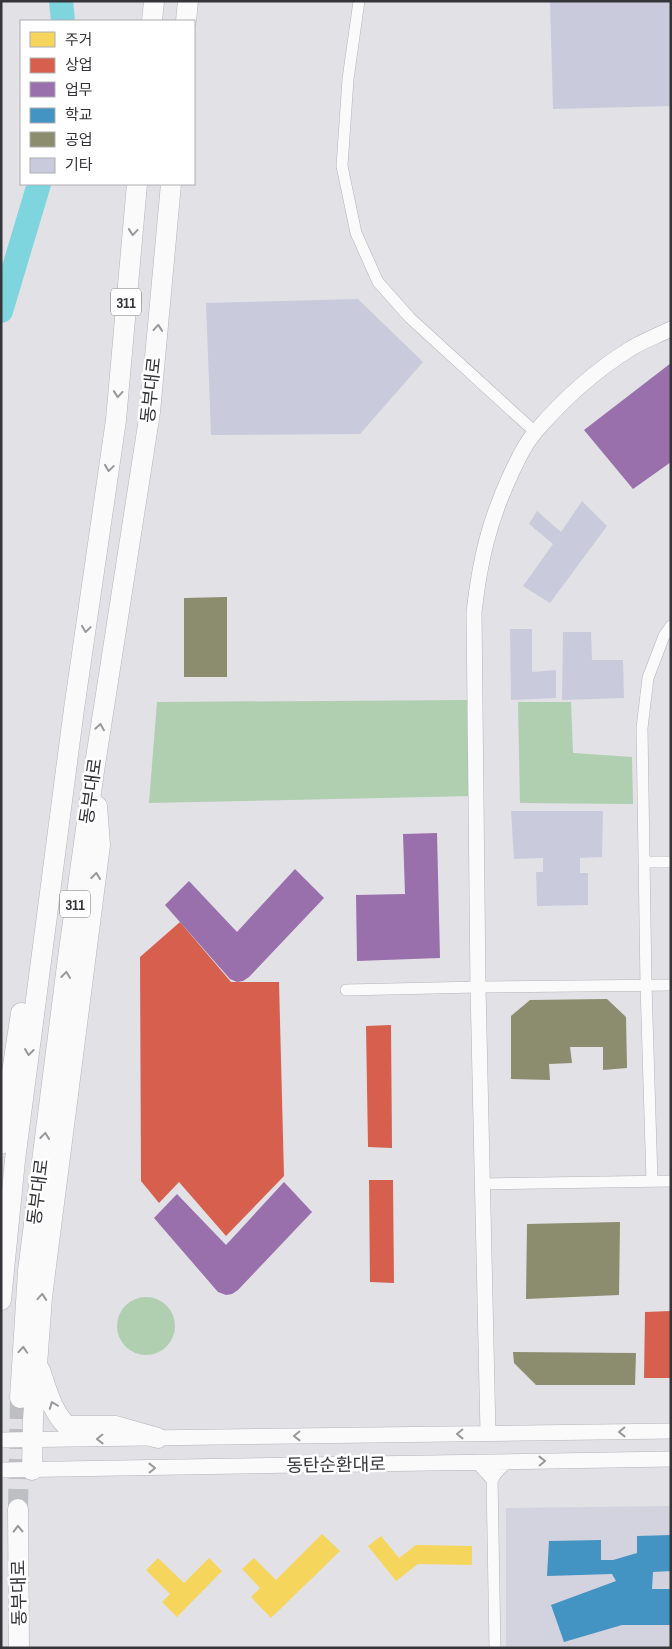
<svg xmlns="http://www.w3.org/2000/svg" width="672" height="1649" viewBox="0 0 672 1649" font-family="'Sofia Sans Condensed','Noto Sans KR',sans-serif">
<style>
.built{fill:#d2d3de}
.green{fill:#afcfb0}
.homes{fill:#f6d55c}
.shops{fill:#d6604d}
.offices{fill:#9970ab}
.schools{fill:#4393c3}
.industry{fill:#8c8c6e}
.lines{fill:none;stroke-linecap:round;stroke-linejoin:round}
.river{stroke:#7ed5de;stroke-width:24}
.building{fill:#c9cbdc}
.highway-tunnel{stroke:#bebfc3;stroke-width:20;stroke-dasharray:20 10;stroke-linecap:butt}
.street-casing{stroke:#b4b4b8;stroke-width:12}
.secondary-casing{stroke:#b4b4b8;stroke-width:16}
.highway-casing{stroke:#b4b4b8;stroke-width:21}
.street{stroke:#fafafb;stroke-width:11}
.secondary{stroke:#fafafb;stroke-width:15}
.highway{stroke:#fafafb;stroke-width:20}
.oneway{stroke:#97989a}
.labels{text-anchor:middle;stroke-width:5;stroke-linejoin:round;paint-order:stroke}
.shield{fill:#fff;stroke:#717274;stroke-width:1}
.shield-label{font-size:16px;font-weight:bold;fill:#343538}
.street-label{font-size:18px;fill:#343538;stroke:#fff}
</style>
<rect width="100%" height="100%" fill="#e1e1e6"/>
<path class="built" d="M671,1506V1648H506V1508Z"/>
<path class="green" d="M469,700L474,796L149,803L157,702Z
M518,702H571L573,753L632,757L633,804L520,803Z
M117 1326a29 29 0 1 1 58 0a29 29 0 1 1-58 0Z"/>
<path class="homes" d="M322,1534L340,1551L271,1618L251,1597L260,1588L242,1569L254,1558L276,1580Z
M381,1536L399,1558L416,1545L472,1546V1565L418,1564L396,1581L368,1546Z
M158,1558L184,1583L209,1558L222,1571L177,1617L162,1602L170,1594L146,1570Z"/>
<path class="shops" d="M409,837H431V864L410,865Z
M180,922L231,982H279L284,1176L226,1236L179,1182L159,1203L141,1181L140,957Z
M391,1025L392,1148L368,1147L366,1026Z
M369,1180H393L394,1283L370,1282Z
M671,1311V1378H644L645,1312Z"/>
<path class="offices" d="M671,363V462L633,489L584,430Z
M437,833L440,958L357,961L356,895L405,894L403,834Z
M295,869L324,898L249,977L243,981L237,982L230,979L165,905L189,881L237,932Z
M284,1182L312,1212L238,1290L232,1294L226,1295L218,1292L154,1218L177,1194L226,1245Z"/>
<path class="schools" d="M671,1535V1571L653,1572L652,1589H671V1625H622L564,1642L551,1605L616,1581L612,1574L547,1576L549,1541L601,1540V1560H613L637,1553V1536Z"/>
<path class="industry" d="M227,597V677H184V598Z
M607,999L626,1017L627,1068L603,1070V1047H570L572,1063L549,1064L550,1080L511,1079V1016L530,1000Z
M620,1222L619,1295L526,1299L527,1224Z
M513,1352L636,1353L635,1385H536L514,1363Z"/>
<g class="lines">
<path class="river" d="M61,1L63,21
M1,311L39,184"/>
</g>
<path class="building" d="M550,1H671V106L553,109Z
M358,299L423,362L360,434L211,435L206,303Z
M582,501L607,526L550,603L523,586L553,544L529,524L537,511L561,532Z
M510,629H532V672L556,670V698L511,700Z
M563,632H591L592,660H623L624,698L562,700Z
M511,811H603L602,857L580,858V873H588V905L537,906L536,872H543V858L514,859Z"/>
<g class="lines">
<path class="highway-tunnel" d="M18,1509L20,1398"/>
<g class="street-casing">
<path id="street" d="M359,1L348,79L342,166L356,233L378,282L410,318L535,432
M644,862H671
M346,990L478,987L671,985
M652,1181L646,985L642,728L648,678L664,636L671,626
M482,1184L671,1181
M492,1477L495,1648"/>
</g>
<g class="secondary-casing">
<path id="secondary" d="M488,1433L478,987L474,612C480,560 489,521 511,474C518,459 525,444 536,431C562,401 596,370 630,349C642,341 657,336 671,329
M1,1440L671,1431
M478,1462L492,1477L494,1473L505,1462
M1,1470L671,1459"/>
</g>
<g class="highway-casing">
<path id="highway" d="M152,21L154,1
M186,21L188,1
M1,1144L21,1013
M1,1300L15,1160L74,709L116,420L137,184
M40,1370C47,1390 52,1412 67,1426H116L158,1438
M20,1398L28,1271L68,958L94,771L150,412L171,184
M32,1470L33,1419L42,1297L100,845L97,806
M18,1509L19,1648"/>
</g>
<use href="#street" class="street"/>
<use href="#secondary" class="secondary"/>
<use href="#highway" class="highway"/>
</g>
<defs><path id="oneway-chevron" d="M-2-3.5L2.5 0L-2 3.5" fill="none" stroke-width="1.6" stroke-linecap="round" stroke-linejoin="round" transform="scale(1.25)"/></defs>
<g class="oneway">
<use href="#oneway-chevron" transform="translate(133 232) rotate(95)"/>
<use href="#oneway-chevron" transform="translate(158 328) rotate(-85)"/>
<use href="#oneway-chevron" transform="translate(118 394) rotate(95)"/>
<use href="#oneway-chevron" transform="translate(109 468) rotate(98)"/>
<use href="#oneway-chevron" transform="translate(86 629) rotate(98)"/>
<use href="#oneway-chevron" transform="translate(100 727) rotate(-81)"/>
<use href="#oneway-chevron" transform="translate(96 876) rotate(-83)"/>
<use href="#oneway-chevron" transform="translate(66 975) rotate(-83)"/>
<use href="#oneway-chevron" transform="translate(29 1052) rotate(97)"/>
<use href="#oneway-chevron" transform="translate(45 1136) rotate(-83)"/>
<use href="#oneway-chevron" transform="translate(42 1297) rotate(-85)"/>
<use href="#oneway-chevron" transform="translate(23 1350) rotate(-86)"/>
<use href="#oneway-chevron" transform="translate(53 1405) rotate(-111)"/>
<use href="#oneway-chevron" transform="translate(622 1432) rotate(179)"/>
<use href="#oneway-chevron" transform="translate(460 1434) rotate(179)"/>
<use href="#oneway-chevron" transform="translate(297 1436) rotate(179)"/>
<use href="#oneway-chevron" transform="translate(100 1439) rotate(179)"/>
<use href="#oneway-chevron" transform="translate(542 1461) rotate(-1)"/>
<use href="#oneway-chevron" transform="translate(152 1468) rotate(-1)"/>
<use href="#oneway-chevron" transform="translate(18 1529) rotate(-91)"/>
</g>
<g class="labels">
<g class="shield">
<rect x="111" y="288.5" width="30" height="27" rx="4"/>
<rect x="60" y="890.5" width="30" height="27" rx="4"/>
</g>
<g class="shield-label">
<text x="126" y="308">311</text>
<text x="75" y="910">311</text>
</g>
<g class="street-label">
<text transform="translate(151 390) rotate(-84)" y="6">동부대로</text>
<text transform="translate(91 791) rotate(-82)" y="6">동부대로</text>
<text transform="translate(38 1192) rotate(-83)" y="6">동부대로</text>
<text transform="translate(336 1465) rotate(-1)" y="6">동탄순환대로</text>
<text transform="translate(19 1593) rotate(-91)" y="6">동부대로</text>
</g>
</g>
<rect width="672" height="1649" fill="none" stroke="#343538" stroke-width="5"/>
<rect x="20" y="20" width="175" height="165" fill="#ffffff" stroke="#aeaeaf"/>
<rect x="30" y="32" width="25" height="15" fill="#f6d55c" stroke="#aeaeaf"/>
<text x="65" y="45" font-size="15" fill="#343538">주거</text>
<rect x="30" y="58" width="25" height="15" fill="#d6604d" stroke="#aeaeaf"/>
<text x="65" y="70" font-size="15" fill="#343538">상업</text>
<rect x="30" y="82" width="25" height="15" fill="#9970ab" stroke="#aeaeaf"/>
<text x="65" y="95" font-size="15" fill="#343538">업무</text>
<rect x="30" y="108" width="25" height="15" fill="#4393c3" stroke="#aeaeaf"/>
<text x="65" y="120" font-size="15" fill="#343538">학교</text>
<rect x="30" y="132" width="25" height="15" fill="#8c8c6e" stroke="#aeaeaf"/>
<text x="65" y="145" font-size="15" fill="#343538">공업</text>
<rect x="30" y="158" width="25" height="15" fill="#c9cbdc" stroke="#aeaeaf"/>
<text x="65" y="170" font-size="15" fill="#343538">기타</text>
</svg>
